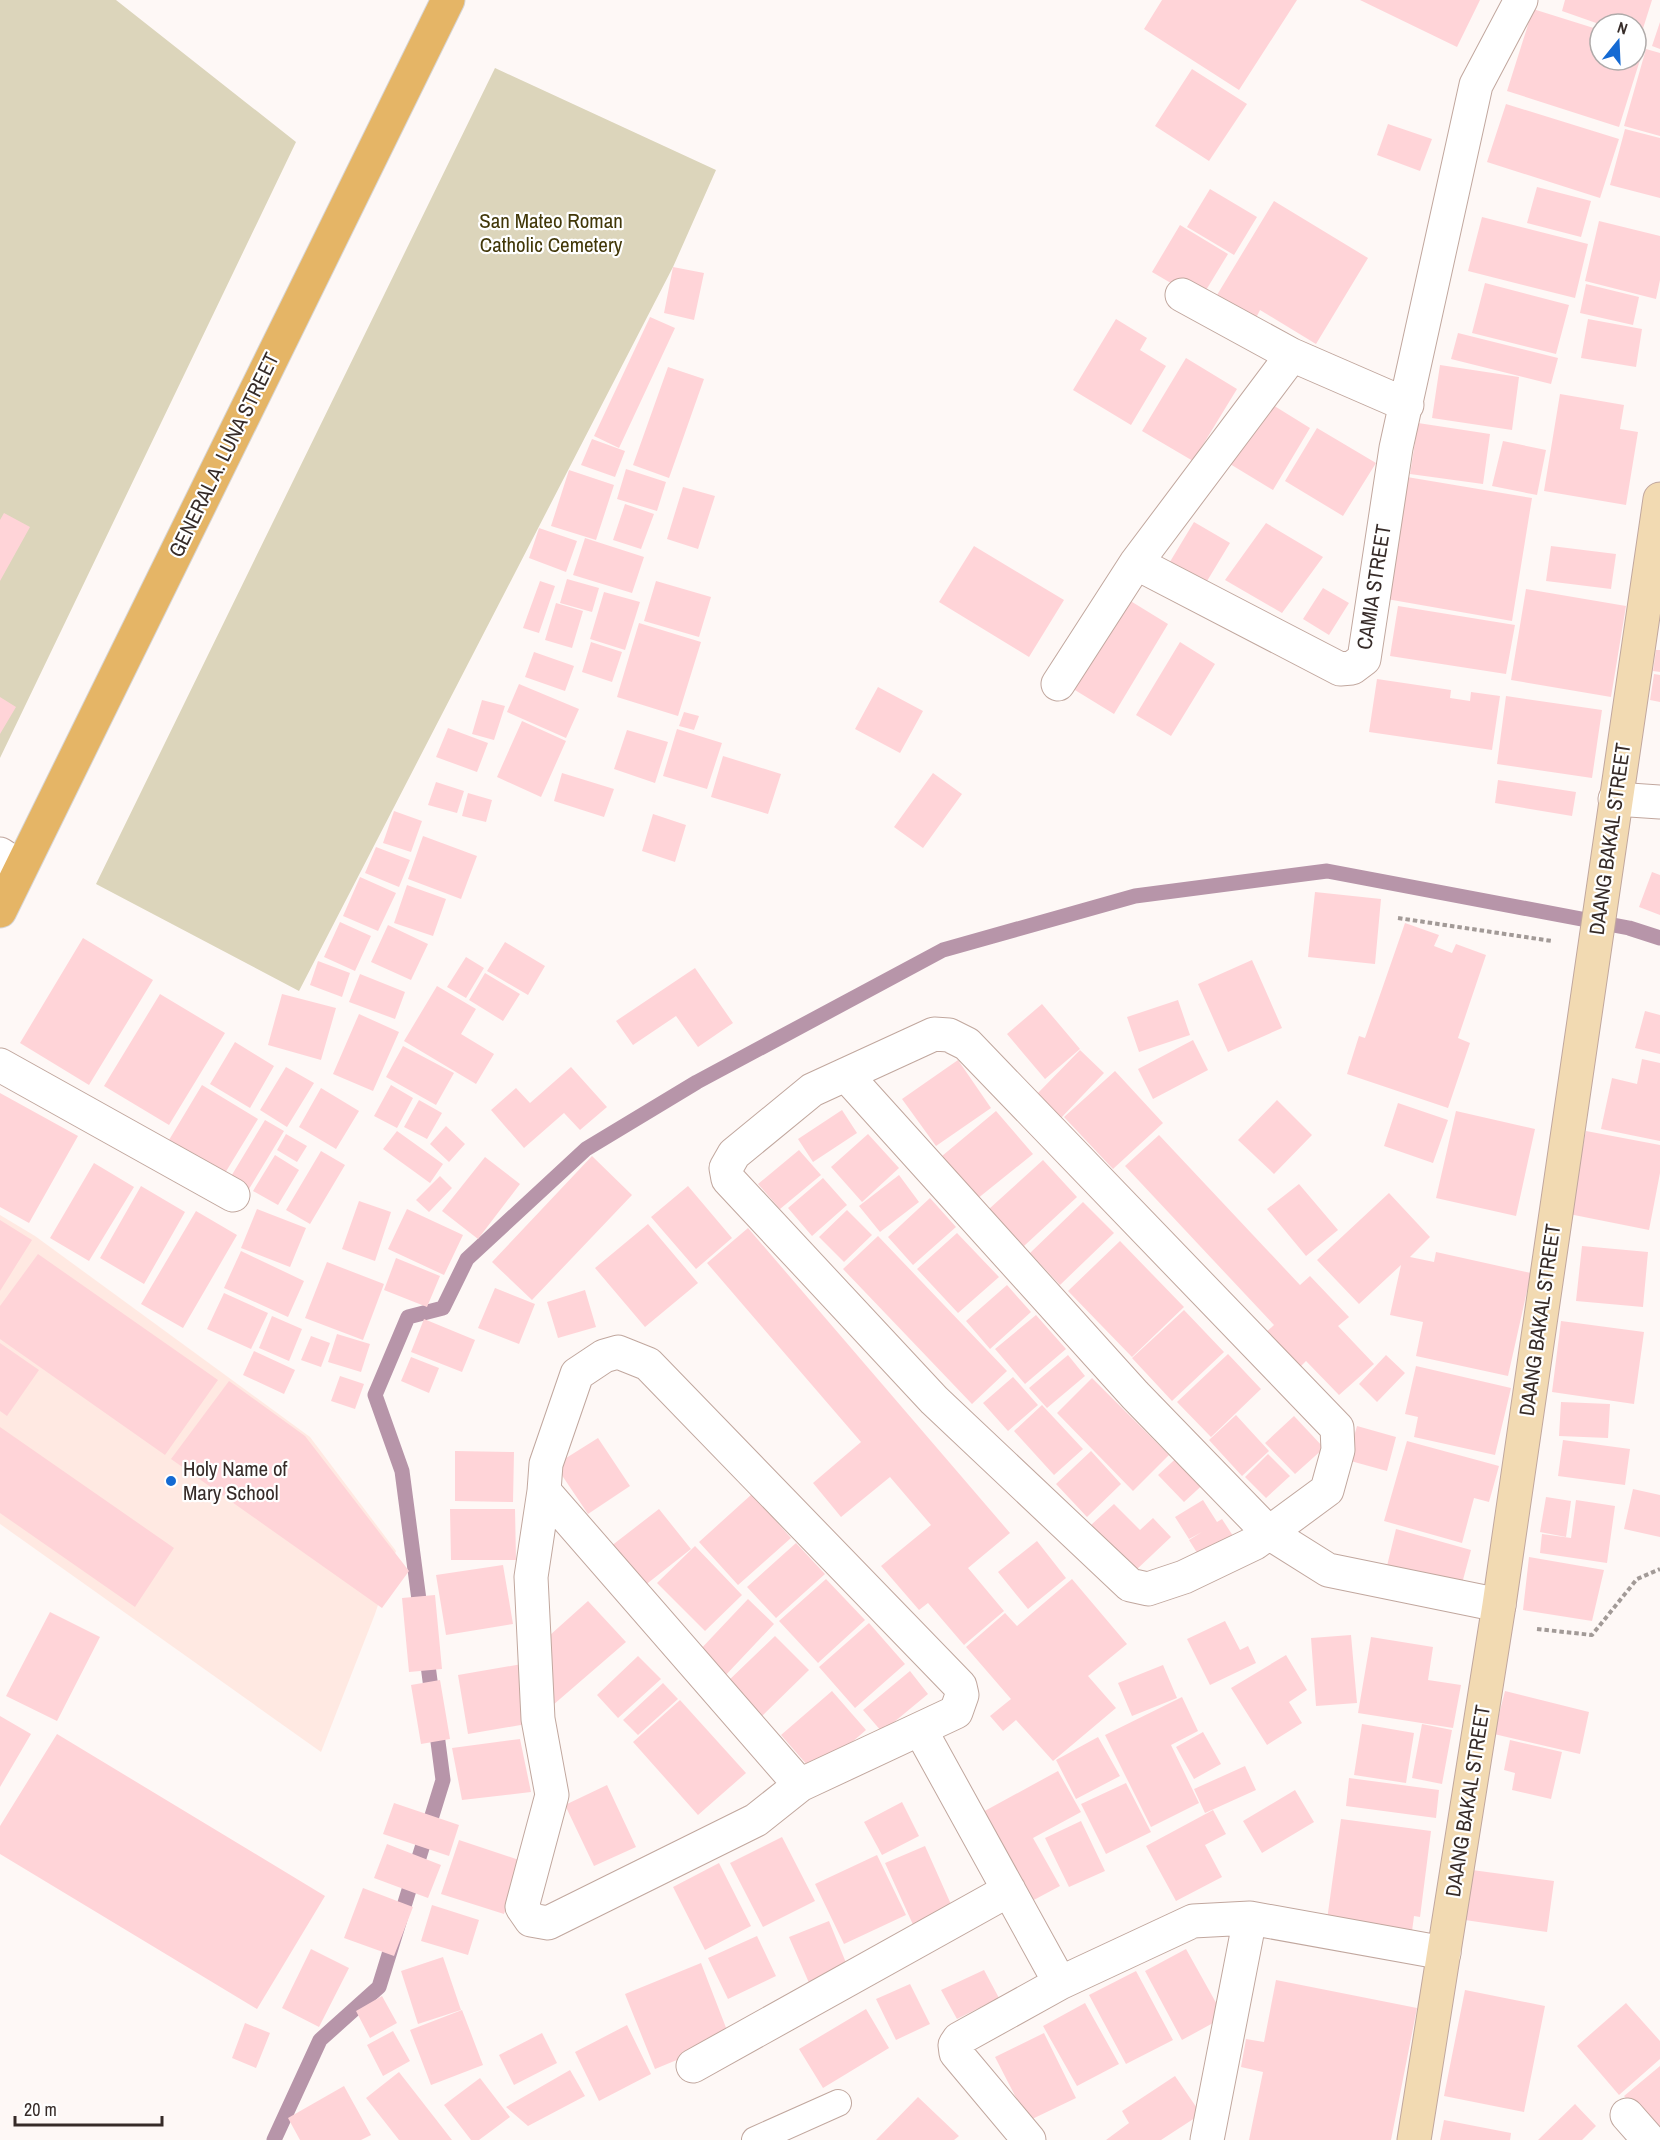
<svg xmlns="http://www.w3.org/2000/svg" width="1660" height="2140" viewBox="0 0 1660 2140" font-family="'Archivo Narrow',sans-serif">
<style>
.built{fill:#ffe9e2}
.green{fill:#dcd5bb}
.lines{fill:none;stroke-linecap:round;stroke-linejoin:round}
.stream{stroke:#b795a9;stroke-width:15}
.building{fill:#ffd4d8}
.lane-casing{stroke:#c1a79e;stroke-width:28}
.street-casing{stroke:#c1a79e;stroke-width:35}
.secondary-casing{stroke:#c1a79e;stroke-width:35}
.primary-casing{stroke:#d7d5d4;stroke-width:35}
.path{stroke:#a29a97;stroke-width:4;stroke-dasharray:4.5 3;stroke-linecap:butt}
.lane{stroke:#fff;stroke-width:26}
.street{stroke:#fff;stroke-width:33}
.secondary{stroke:#f2dab2;stroke-width:33}
.primary{stroke:#e5b566;stroke-width:33}
.poi-dot{fill:#146ad3;stroke:#fff;stroke-width:2}
.labels{text-anchor:middle;stroke-width:4.5;stroke-linejoin:round;paint-order:stroke}
.park-label{font-size:21px;fill:#413708;stroke:#fff}
.street-label{font-size:21px;fill:#362b28;stroke:#fff}
.poi-label{font-size:21px;fill:#362b28;stroke:#fff;text-anchor:start}
</style>
<rect width="100%" height="100%" fill="#fef8f6"/>
<path class="built" d="M0,1215L35,1236L310,1437L396,1551L375,1614L321,1752L0,1524Z"/>
<path class="green" d="M0,0H116L296,142L0,758Z
M495,68L716,170L673,267L299,991L96,884Z"/>
<g class="lines">
<path class="stream" d="M421,1615L402,1471L375,1395L408,1317L443,1308L467,1259L586,1149L697,1082L943,950L1135,896L1327,871L1629,928L1660,938
M274,2140L320,2040L379,1987L443,1780L426,1650"/>
</g>
<path class="building" d="M1162,0H1297L1239,90L1144,29Z
M1360,0H1480L1457,47Z
M1565,0H1652L1640,38L1636,36V24H1599L1562,11Z
M1533,9L1600,30V60H1636V42L1645,44L1619,127L1507,91Z
M1660,22V49L1652,46Z
M1646,49L1660,53V136L1624,126Z
M1192,69L1247,104L1209,161L1155,126Z
M1506,104L1619,139L1600,198L1487,162Z
M1388,124L1432,139L1420,171L1377,155Z
M1625,129L1660,138V198L1610,185Z
M1537,187L1591,201L1581,237L1527,223Z
M1210,189L1257,217L1234,255L1187,227Z
M1274,201L1368,258L1316,344L1260,310L1256,318L1217,295Z
M1482,217L1588,244L1575,298L1468,271Z
M1599,221L1660,236V280L1656,299L1585,281Z
M1180,225L1228,254L1200,300L1152,272Z
M673,267L704,273L694,320L664,313Z
M1485,283L1569,305L1556,354L1472,333Z
M1586,284L1639,297L1633,325L1580,313Z
M650,317L675,328L619,448L594,436Z
M1116,319L1147,338L1140,350L1166,366L1131,425L1073,390Z
M1588,319L1642,329L1636,367L1581,358Z
M1458,333L1558,358L1551,384L1451,359Z
M1186,358L1237,389L1193,461L1142,431Z
M1440,365L1519,377L1512,430L1432,418Z
M668,367L704,379L669,478L633,465Z
M1560,394L1624,405L1620,429L1638,432L1626,505L1544,491Z
M1268,402L1310,428L1273,490L1230,464Z
M1418,423L1490,434L1483,484L1410,474Z
M1317,428L1376,463L1343,516L1285,481Z
M592,439L625,451L615,477L581,465Z
M1503,441L1546,450L1537,495L1492,486Z
M626,469L666,482L657,511L617,499Z
M569,470L614,485L596,540L551,526Z
M1401,476L1532,498L1512,621L1381,598Z
M683,487L715,496L698,549L667,539Z
M625,504L654,514L641,549L613,540Z
M4,513L30,527L0,581V520Z
M1194,522L1230,543L1201,591L1165,570Z
M1266,523L1323,557L1282,613L1225,580Z
M539,528L577,541L566,572L529,558Z
M585,538L644,557L632,593L573,575Z
M974,546L1064,600L1029,657L939,602Z
M1551,546L1616,554L1611,589L1546,581Z
M567,579L599,588L592,612L560,603Z
M540,581L555,586L539,633L523,628Z
M656,581L711,597L699,637L644,621Z
M1323,588L1349,603L1329,635L1303,619Z
M1526,589L1626,606L1611,697L1511,680Z
M604,592L640,602L625,650L590,639Z
M1124,597L1168,624L1114,714L1070,687Z
M556,603L583,611L572,648L545,640Z
M1398,606L1515,625L1506,674L1390,656Z
M639,623L701,642L678,716L617,697Z
M591,642L622,652L612,682L582,672Z
M1180,642L1215,664L1171,736L1136,715Z
M1656,650H1660V672L1653,671Z
M534,652L574,666L565,691L525,677Z
M1654,674L1660,675V702L1650,700Z
M1377,679L1451,690L1450,698L1470,701L1471,692L1500,696L1492,750L1369,732Z
M519,684L579,709L566,738L507,712Z
M878,687L923,711L900,753L855,729Z
M1506,696L1602,710L1592,778L1497,764Z
M0,697L16,707L0,734Z
M482,700L505,706L494,740L472,734Z
M684,712L699,716L694,730L679,726Z
M522,721L566,741L541,797L497,777Z
M448,728L488,743L477,772L436,757Z
M677,729L722,743L707,789L663,776Z
M627,730L668,742L655,783L614,769Z
M723,756L781,774L768,814L711,797Z
M562,773L614,789L604,817L554,801Z
M933,773L962,794L923,848L894,827Z
M1498,780L1576,792L1572,816L1495,803Z
M436,782L464,791L457,813L428,805Z
M468,793L492,800L486,822L462,816Z
M394,811L422,821L411,852L383,843Z
M653,814L686,825L675,862L642,851Z
M423,836L477,856L461,899L408,879Z
M376,847L410,860L399,887L365,873Z
M1652,872L1660,875V915L1639,907Z
M360,877L396,893L378,931L343,916Z
M407,885L446,899L433,936L394,923Z
M1315,892L1381,899L1375,964L1308,957Z
M340,922L371,936L355,971L324,957Z
M1405,923L1439,935L1434,946L1452,953L1456,944L1486,955L1458,1038L1470,1043L1448,1108L1347,1074L1359,1036L1365,1038Z
M388,925L428,944L411,980L371,962Z
M83,938L153,980L89,1085L20,1043Z
M505,942L545,966L528,995L487,971Z
M466,957L484,968L466,998L447,987Z
M1252,960L1282,1028L1228,1052L1198,984Z
M318,961L350,973L342,997L310,985Z
M695,968L733,1023L698,1047L676,1016L633,1045L616,1021Z
M485,973L520,994L503,1021L469,1000Z
M360,974L405,992L395,1019L349,1002Z
M437,986L476,1009L461,1034L494,1054L476,1084L404,1041Z
M160,994L225,1033L169,1125L104,1086Z
M282,994L336,1008L321,1060L268,1045Z
M1178,1000L1190,1035L1139,1052L1127,1017Z
M1042,1004L1080,1049L1045,1079L1007,1034Z
M1645,1011L1660,1015V1054L1635,1048Z
M359,1014L399,1032L373,1091L333,1074Z
M1193,1040L1208,1070L1153,1099L1138,1069Z
M235,1042L274,1066L250,1108L210,1084Z
M403,1046L454,1073L436,1105L386,1077Z
M1080,1050L1104,1073L1061,1118L1037,1094Z
M1642,1059L1660,1063V1141L1601,1129L1612,1078L1637,1084Z
M958,1060L991,1108L936,1146L902,1099Z
M286,1067L314,1083L287,1127L260,1110Z
M571,1067L607,1107L580,1130L564,1113L524,1148L491,1110L516,1088L530,1103Z
M1115,1071L1163,1123L1113,1169L1064,1117Z
M202,1085L258,1119L222,1178L166,1145Z
M391,1085L413,1098L397,1128L374,1116Z
M321,1088L359,1111L336,1149L299,1127Z
M0,1093L78,1136L29,1223L0,1207Z
M419,1100L442,1113L427,1139L404,1127Z
M1277,1100L1312,1135L1274,1174L1238,1140Z
M1398,1103L1448,1120L1433,1163L1384,1146Z
M842,1110L857,1133L813,1162L798,1139Z
M996,1111L1033,1154L977,1199L942,1156Z
M1456,1111L1535,1129L1516,1216L1436,1198Z
M265,1120L284,1131L246,1194L227,1183Z
M446,1126L465,1144L449,1162L430,1144Z
M397,1131L443,1164L430,1183L383,1149Z
M1586,1131L1660,1145V1173L1649,1230L1569,1214Z
M286,1134L307,1146L297,1162L277,1150Z
M868,1134L899,1168L862,1202L831,1167Z
M1159,1135L1300,1285L1310,1276L1349,1317L1338,1326L1374,1364L1339,1395L1306,1361L1296,1371L1263,1335L1274,1325L1125,1166Z
M799,1150L821,1175L780,1209L758,1184Z
M321,1151L345,1165L310,1224L286,1210Z
M275,1155L299,1170L278,1205L253,1191Z
M592,1156L632,1195L532,1300L492,1262Z
M485,1157L520,1184L478,1239L442,1211Z
M1043,1160L1077,1197L1024,1246L989,1209Z
M94,1163L134,1187L89,1261L50,1238Z
M899,1175L919,1202L880,1232L859,1206Z
M440,1176L452,1188L429,1212L416,1200Z
M823,1178L847,1205L812,1236L788,1208Z
M1299,1184L1338,1230L1306,1256L1267,1209Z
M141,1186L185,1212L144,1284L100,1258Z
M688,1186L732,1238L696,1269L651,1217Z
M1389,1193L1430,1237L1410,1257L1434,1262L1436,1252L1531,1273L1508,1376L1416,1356L1423,1322L1390,1315L1401,1265L1359,1304L1317,1260Z
M930,1198L956,1227L913,1265L888,1237Z
M359,1201L391,1212L375,1261L342,1249Z
M1083,1202L1114,1233L1060,1285L1030,1253Z
M257,1209L306,1228L290,1267L241,1248Z
M407,1209L463,1235L444,1275L388,1249Z
M847,1210L872,1235L844,1262L819,1237Z
M196,1211L237,1235L183,1328L141,1304Z
M0,1220L32,1240L0,1291Z
M648,1224L698,1283L645,1327L595,1268Z
M748,1228L1010,1533L968,1568L1004,1611L964,1645L928,1603L919,1610L881,1566L931,1525L890,1477L841,1517L813,1483L861,1442L707,1263Z
M957,1233L999,1277L958,1313L917,1269Z
M878,1236L1007,1371L972,1404L843,1269Z
M1120,1241L1184,1307L1132,1357L1068,1291Z
M1582,1246L1648,1252L1643,1307L1576,1301Z
M241,1251L304,1281L288,1317L224,1288Z
M38,1254L218,1380L165,1455L0,1339V1306Z
M396,1258L440,1276L427,1307L384,1290Z
M327,1262L384,1284L363,1340L305,1318Z
M1007,1285L1031,1312L990,1349L966,1321Z
M495,1288L535,1304L519,1344L478,1328Z
M585,1290L596,1327L558,1338L547,1302Z
M224,1293L268,1313L251,1349L207,1329Z
M1184,1310L1224,1352L1172,1401L1132,1358Z
M1036,1315L1066,1349L1025,1384L995,1349Z
M272,1316L302,1329L289,1361L259,1348Z
M424,1319L475,1340L462,1372L411,1352Z
M1561,1321L1644,1332L1634,1404L1552,1392Z
M337,1334L370,1344L361,1372L328,1362Z
M311,1336L330,1343L321,1367L301,1360Z
M0,1343L39,1370L7,1416L0,1411Z
M254,1351L295,1370L284,1394L243,1375Z
M1228,1354L1261,1389L1211,1437L1177,1402Z
M1068,1355L1085,1376L1047,1408L1029,1388Z
M1386,1355L1405,1373L1377,1402L1359,1384Z
M411,1357L439,1368L429,1393L401,1381Z
M1416,1366L1511,1388L1495,1455L1414,1437L1418,1417L1405,1414Z
M340,1376L364,1384L355,1409L331,1401Z
M1013,1377L1038,1405L1008,1431L983,1403Z
M1092,1378L1169,1455L1133,1491L1057,1413Z
M229,1381L305,1436L409,1571L382,1608L171,1459Z
M1561,1402L1610,1404L1608,1438L1559,1436Z
M1042,1405L1083,1449L1054,1475L1014,1431Z
M1236,1415L1269,1451L1242,1476L1209,1440Z
M1294,1416L1324,1448L1295,1474L1265,1443Z
M1357,1426L1396,1437L1387,1471L1347,1460Z
M0,1427L174,1548L135,1607L0,1513Z
M598,1438L630,1486L588,1514L555,1465Z
M1563,1440L1630,1449L1625,1485L1558,1476Z
M1407,1441L1499,1466L1489,1502L1474,1498L1462,1543L1384,1521Z
M455,1451L514,1452L513,1502L455,1501Z
M1091,1451L1121,1484L1087,1517L1056,1484Z
M1184,1451L1209,1479L1184,1502L1158,1475Z
M1268,1454L1290,1476L1266,1498L1245,1477Z
M1633,1489L1660,1495V1537L1624,1529Z
M752,1494L791,1538L738,1585L699,1542Z
M1546,1497L1571,1501L1566,1537L1540,1532Z
M1203,1500L1217,1522L1222,1519L1239,1545L1206,1567L1189,1540L1202,1532L1189,1539L1175,1517Z
M1576,1500L1615,1506L1607,1563L1540,1553L1542,1534L1571,1538Z
M1114,1504L1140,1530L1153,1518L1171,1537L1135,1571L1091,1525Z
M450,1509H515L516,1560H451Z
M659,1509L691,1549L639,1590L606,1550Z
M1396,1529L1471,1550L1460,1591L1386,1570Z
M1037,1541L1066,1578L1028,1609L998,1572Z
M796,1543L825,1574L776,1618L747,1587Z
M695,1546L742,1595L705,1631L657,1583Z
M1529,1557L1604,1570L1592,1621L1523,1610Z
M503,1565L513,1624L446,1635L436,1575Z
M826,1579L865,1620L818,1663L779,1621Z
M1072,1579L1127,1644L1088,1676L1116,1708L1053,1761L1016,1720L1003,1731L990,1716L1011,1699L966,1647L1005,1613L1017,1626Z
M435,1595L442,1669L409,1672L402,1598Z
M748,1599L774,1624L723,1678L697,1653Z
M588,1601L626,1642L553,1705L540,1644Z
M50,1612L100,1637L57,1721L6,1696Z
M1225,1621L1240,1650L1248,1646L1256,1663L1210,1685L1187,1639Z
M869,1623L905,1664L855,1708L819,1667Z
M1351,1635L1357,1703L1316,1706L1311,1638Z
M775,1636L809,1670L760,1718L726,1683Z
M1371,1637L1433,1647L1428,1680L1461,1685L1453,1728L1358,1713Z
M1286,1655L1307,1690L1289,1702L1302,1723L1267,1745L1231,1688Z
M638,1656L661,1679L618,1718L597,1695Z
M522,1664L532,1723L468,1734L458,1675Z
M1163,1665L1177,1698L1132,1716L1118,1683Z
M910,1671L928,1694L882,1732L863,1710Z
M440,1680L450,1739L421,1744L411,1685Z
M663,1683L678,1699L638,1735L623,1720Z
M832,1691L866,1730L815,1774L781,1735Z
M1505,1691L1589,1712L1580,1754L1494,1734Z
M1182,1697L1198,1731L1171,1745L1199,1803L1151,1827L1105,1735Z
M680,1700L746,1773L698,1815L633,1742Z
M0,1716L31,1734L0,1787Z
M1362,1724L1414,1733L1406,1783L1354,1775Z
M1422,1724L1452,1730L1442,1784L1412,1778Z
M1203,1732L1221,1764L1194,1779L1176,1747Z
M57,1734L325,1896L257,2009L0,1854V1826Z
M1098,1737L1120,1776L1076,1799L1056,1760Z
M520,1739L531,1792L462,1800L452,1748Z
M1510,1740L1562,1752L1551,1799L1512,1790L1515,1773L1504,1770Z
M1245,1766L1256,1790L1205,1813L1194,1789Z
M1058,1771L1081,1812L1033,1838L1060,1886L1030,1902L981,1813Z
M1349,1778L1439,1790L1436,1818L1346,1806Z
M1126,1783L1151,1832L1106,1854L1081,1804Z
M607,1785L636,1847L594,1866L565,1805Z
M1295,1790L1314,1822L1262,1853L1243,1821Z
M902,1802L919,1836L882,1855L864,1822Z
M394,1803L459,1825L449,1856L383,1834Z
M1213,1810L1226,1834L1205,1845L1222,1877L1176,1901L1146,1846Z
M1341,1819L1431,1831L1420,1917L1414,1916L1411,1939L1326,1927Z
M1081,1821L1105,1871L1069,1887L1045,1838Z
M782,1837L815,1901L763,1927L730,1863Z
M459,1840L522,1861L504,1914L441,1894Z
M387,1844L441,1865L428,1898L374,1878Z
M925,1846L954,1911L915,1929L885,1863Z
M877,1855L906,1915L844,1944L815,1884Z
M719,1863L751,1926L705,1950L673,1887Z
M1472,1870L1554,1881L1547,1932L1465,1920Z
M363,1888L413,1907L394,1956L344,1938Z
M432,1905L479,1920L468,1955L421,1941Z
M829,1921L851,1975L813,1992L789,1937Z
M757,1936L776,1976L728,1999L708,1958Z
M311,1949L349,1968L319,2027L282,2008Z
M1186,1949L1224,2017L1182,2040L1145,1971Z
M443,1957L461,2010L418,2024L401,1971Z
M701,1963L730,2038L655,2069L625,1994Z
M984,1970L999,1998L957,2019L941,1990Z
M1136,1971L1173,2040L1126,2064L1089,1995Z
M1276,1980L1417,2008L1391,2140H1249L1263,2072L1241,2067L1246,2039L1264,2042Z
M910,1984L930,2024L896,2040L876,1999Z
M1465,1990L1545,2006L1524,2112L1444,2096Z
M382,1996L397,2023L370,2038L356,2011Z
M1085,2003L1119,2064L1077,2086L1043,2026Z
M1626,2003L1660,2041V2059L1619,2095L1577,2046Z
M866,2009L889,2048L823,2088L799,2049Z
M462,2010L483,2065L431,2085L410,2030Z
M245,2023L270,2033L256,2068L232,2058Z
M627,2025L651,2074L599,2101L575,2052Z
M393,2031L410,2061L383,2076L367,2045Z
M542,2033L557,2063L514,2085L499,2055Z
M1044,2033L1076,2098L1028,2121L995,2057Z
M1660,2066V2131L1656,2134L1624,2096Z
M570,2070L585,2096L528,2126L506,2107Z
M399,2072L452,2140H399L366,2098Z
M1175,2076L1201,2114L1161,2140H1106L1129,2123L1122,2111Z
M480,2078L510,2117L479,2140H471L444,2105Z
M344,2086L371,2135L361,2140H300L288,2118Z
M918,2097L959,2136L954,2140H876Z
M1575,2104L1596,2126L1582,2140H1538Z
M1444,2120L1511,2133L1510,2140H1440Z"/>
<g class="lines">
<g class="lane-casing">
<path id="lane" d="M755,2140L838,2103"/>
</g>
<g class="street-casing">
<path id="street" d="M1182,295L1292,355L1407,405
M1136,563L1340,669L1352,668L1364,659L1396,448L1476,85L1521,0
M1058,684L1136,563L1292,355
M1615,799L1660,802
M0,854L20,867
M934,1034L949,1035L967,1044L1337,1428L1338,1450L1327,1490L1255,1543L1184,1577L1148,1589L1130,1585L934,1400L728,1179L726,1168L734,1154L812,1090Z
M0,1065L233,1195
M847,1076L1135,1395L1269,1533L1328,1570L1499,1605
M618,1352L648,1364L960,1686L962,1695L956,1712L800,1785L544,1491L546,1464L577,1374L604,1356Z
M544,1491L531,1577L538,1719L552,1795L522,1907L531,1920L548,1923L756,1820L800,1785
M921,1731L1060,1983
M693,2066L1009,1890
M1627,2115L1649,2140
M1029,2140L956,2053L955,2045L959,2039L1060,1983L1193,1921L1250,1918L1444,1953
M1207,2140L1250,1918"/>
</g>
<g class="secondary-casing">
<path id="secondary" d="M1414,2140L1499,1605L1660,499"/>
</g>
<g class="primary-casing">
<path id="primary" d="M0,911L448,0"/>
</g>
<path class="path" d="M1398,918L1552,941
M1537,1629L1592,1635L1637,1579L1660,1569"/>
<use href="#lane" class="lane"/>
<use href="#street" class="street"/>
<use href="#secondary" class="secondary"/>
<use href="#primary" class="primary"/>
</g>
<circle class="poi-dot" cx="171" cy="1481" r="6"/>
<g class="labels">
<g class="park-label">
<text x="551" y="228">San Mateo Roman<tspan x="551" dy="24">Catholic Cemetery</tspan></text>
</g>
<g class="street-label">
<text transform="translate(224 455) rotate(-64)" y="7">GENERAL A. LUNA STREET</text>
<text transform="translate(1374 587) rotate(-81)" y="7">CAMIA STREET</text>
<text transform="translate(1610 839) rotate(-82)" y="7">DAANG BAKAL STREET</text>
<text transform="translate(1540 1320) rotate(-82)" y="7">DAANG BAKAL STREET</text>
<text transform="translate(1468 1801) rotate(-81)" y="7">DAANG BAKAL STREET</text>
</g>
<g class="poi-label">
<text x="183" y="1476">Holy Name of<tspan x="183" dy="24">Mary School</tspan></text>
</g>
</g>
<g transform="translate(1618 42) rotate(18)"><circle r="28" fill="#ffffff" stroke="#afaaa9" stroke-width="1.5"/>
<path d="M0-4.5L10 22L0 15L-10 22Z" fill="#146ad3"/>
<text y="-9" font-size="16" font-weight="bold" text-anchor="middle" fill="#362b28">N</text>
</g>
<path d="M15 2116v9h147v-9" fill="none" stroke="#362b28" stroke-width="3"/>
<text x="24" y="2116" font-size="18" fill="#362b28" stroke="#ffffff" stroke-width="4.5" paint-order="stroke">20 m</text>
</svg>
